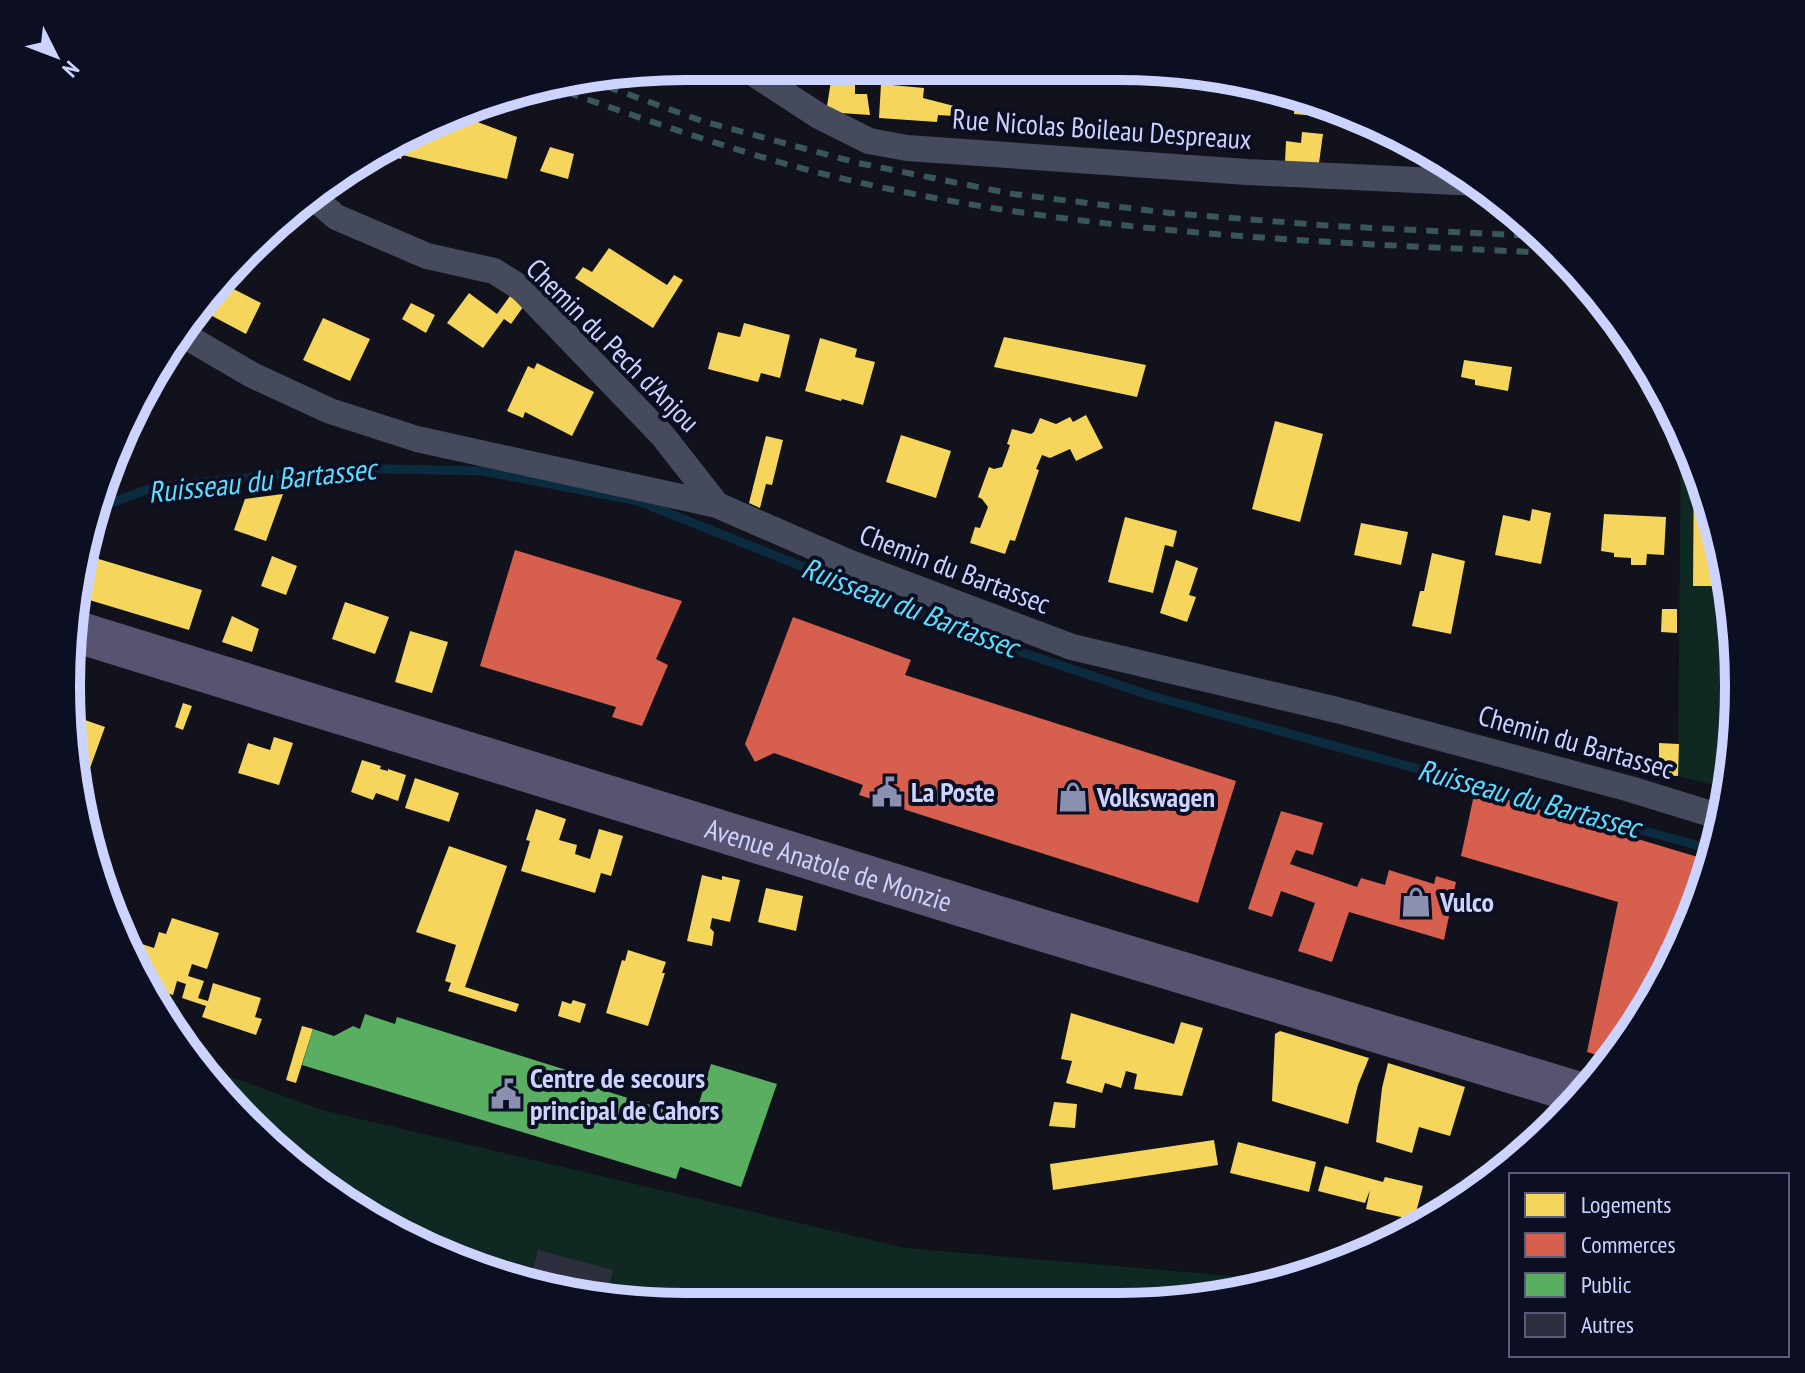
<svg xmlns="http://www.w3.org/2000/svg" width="1805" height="1373" viewBox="0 0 1805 1373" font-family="'PT Sans Narrow',sans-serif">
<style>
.green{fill:#0f2822}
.homes{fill:#f6d55c}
.shops{fill:#d6604d}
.public{fill:#5aae61}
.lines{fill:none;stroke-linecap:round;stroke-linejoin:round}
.stream{stroke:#0b2b3f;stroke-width:9}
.building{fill:#2e2f3e}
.street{stroke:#454a5d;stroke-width:26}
.primary{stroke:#575370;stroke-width:42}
.rail{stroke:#3a565d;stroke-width:6;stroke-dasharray:12 10;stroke-linecap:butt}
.labels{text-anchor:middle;stroke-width:8;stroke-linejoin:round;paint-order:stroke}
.street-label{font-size:28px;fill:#ccd3ff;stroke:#0c0e21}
.poi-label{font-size:28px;font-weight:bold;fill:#ccd3ff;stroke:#0c0e21;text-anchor:start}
.water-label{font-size:30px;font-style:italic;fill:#5addff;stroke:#0c0e21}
.rim{fill:none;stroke:#ccd3ff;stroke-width:10}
</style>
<rect width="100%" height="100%" fill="#11121c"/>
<path class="green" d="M1681,429L1692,449L1727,565L1739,686L1729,789L1678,776Z
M198,1065L322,1110L905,1248L1279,1280L1199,1302H605L487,1274L376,1224L248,1126Z"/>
<path class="homes" d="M832,75L855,78V94H867L870,115L826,112Z
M881,84L924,88L923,98L954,106V116L938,115L937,122L879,118Z
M1295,93L1319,102L1318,116L1294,114Z
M459,115L517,137L507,179L402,155L401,159L374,151Z
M1302,132L1323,134L1319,163L1285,162L1286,141L1301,143Z
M550,147L574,154L568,179L540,171Z
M609,248L667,285L674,275L683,280L653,328L575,278L583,267L592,272Z
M218,281L261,303L246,334L199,309Z
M469,293L497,314L510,296L523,307L511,324L504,319L483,348L447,323Z
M411,303L435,315L426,333L402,319Z
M323,318L370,339L350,381L303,360Z
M744,323L790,335L780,378L761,373L758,382L708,369L718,332L740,337Z
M1004,337L1146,365L1137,397L994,367Z
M820,338L857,349L855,357L875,362L863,405L842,399L841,401L805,391Z
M1464,360L1512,367L1508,391L1475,385V380L1461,377Z
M537,363L594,392L572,436L525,412L523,418L507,411L528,366L534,369Z
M1086,415L1103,448L1076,461L1070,449L1050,458L1042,455L1036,469L1039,470L1015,541L1010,540L1005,554L970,543L975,527L980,528L988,507L982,499L978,497L989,467L994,469L1002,467L1010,445L1007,444L1012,429L1031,434L1034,432L1040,418L1056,424L1070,417L1073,422Z
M1275,421L1323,434L1300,522L1252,509Z
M901,435L951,451L936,498L886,482Z
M766,436L783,440L772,485L766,484L760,508L749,503Z
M1694,455L1727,565L1729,586H1693Z
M283,494L266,541L234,530L245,499Z
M1532,509L1551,513L1541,564L1495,555L1503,515L1530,521Z
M1604,514L1666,517L1664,555L1647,554L1646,565H1631V558L1614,557V553L1601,551Z
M1125,517L1177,531L1173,547L1165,545L1153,593L1108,582Z
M1361,523L1408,532L1401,565L1354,555Z
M1432,553L1465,561L1451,634L1412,626L1420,591H1424Z
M82,554L202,590L189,630L76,596L78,566Z
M272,556L297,566L286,595L261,586Z
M1176,560L1198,568L1189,595L1196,597L1187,622L1160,613Z
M345,602L389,617L375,654L332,639Z
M1662,609H1677V633L1661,632Z
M232,616L259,629L252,652L222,642Z
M410,631L448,642L432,693L395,682Z
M183,703L192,706L183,730L175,727Z
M68,714L105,727L90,768L74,763L67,728Z
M274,737L293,743L279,785L238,773L248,743L270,750Z
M1659,743L1679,744L1678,776L1659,775Z
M362,760L381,766L380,769L388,771V769L406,775L398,801L376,793L373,800L351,792Z
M415,778L459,793L449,822L405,808Z
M536,809L566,819L559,840L577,845L575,854L590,859L599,829L623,836L611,876L601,873L595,893L521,871L530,841L526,840Z
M449,846L507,866L465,987L519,1004L516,1012L448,991L451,983L445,981L456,945L416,932Z
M702,875L722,880V876L740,880L730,922L712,918L710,928L714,932L712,946L687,941Z
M766,888L803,896L796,931L758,922Z
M172,918L219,933L207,969L192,964L188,976L204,981L198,998L208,1001L213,983L261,998L255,1017L262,1019L256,1035L202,1017L206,1006L182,998L186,984L177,981L173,995L159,991L161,986L146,982L132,954L136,942L154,948L159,932L166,934Z
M628,950L666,962L662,973H665L648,1026L606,1013L622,960L625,961Z
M573,1000L586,1004L580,1023L558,1016L562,1001L571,1004Z
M1071,1013L1174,1044L1181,1022L1203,1028L1182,1096L1134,1089L1137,1074L1126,1071L1121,1088L1105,1083L1102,1093L1066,1083L1072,1061L1061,1059Z
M302,1026L313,1029L296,1083L286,1080Z
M1280,1031L1369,1058L1358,1085L1348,1124L1272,1101L1275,1034Z
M1388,1063L1465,1087L1450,1136L1419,1127L1412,1153L1376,1142L1382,1088Z
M1054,1102L1077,1104L1075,1128L1049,1126Z
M1214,1140L1218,1165L1053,1190L1050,1164Z
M1238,1142L1316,1162L1309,1192L1230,1173Z
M1325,1166L1383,1182L1385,1177L1423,1186L1414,1220L1366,1209L1370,1190L1365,1203L1318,1191Z"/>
<path class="shops" d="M515,550L682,601L656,659L668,665L642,726L612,717L616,707L480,666Z
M793,617L911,660L905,675L1236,781L1198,903L859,795L863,785L774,753L755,762L745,744Z
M1475,790L1711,861L1692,924L1635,1031L1611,1059L1587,1052L1618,902L1461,856Z
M1281,811L1323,823L1313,855L1296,850L1290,864L1357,887L1361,878L1385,885L1389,870L1434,884L1436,876L1456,882L1444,940L1349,912L1332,962L1298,951L1315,903L1281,891L1272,917L1248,909Z"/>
<path class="public" d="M365,1014L395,1024L397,1017L579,1074L577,1082L679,1114L699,1103L711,1064L777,1084L741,1187L680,1167L676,1179L302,1065L313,1029L334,1036L353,1026L360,1029Z"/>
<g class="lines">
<path class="stream" d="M98,508L154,487L343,468L483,471L638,501L1000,645L1152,696L1714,850"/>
</g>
<path class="building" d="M538,1250L613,1270L607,1294L576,1286L574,1294L527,1283L530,1270H533Z"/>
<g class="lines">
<path class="street" d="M742,66L819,116L869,141L907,148L1247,172L1478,183
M315,199L336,217L427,256L494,271L521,288L663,436L717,505
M182,334L252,375L330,411L417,439L717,505L850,563L1072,647L1337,710L1630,789L1724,818"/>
<path class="primary" id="s1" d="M74,631C576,788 1079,943 1583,1094"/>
<path class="rail" d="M586,79L702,121L858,163L1013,194L1170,213L1333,226L1535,236
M546,85C647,120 748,157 853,181C1082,234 1318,242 1552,253"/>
</g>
<defs>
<g id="civic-bare" transform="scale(2.4)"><path d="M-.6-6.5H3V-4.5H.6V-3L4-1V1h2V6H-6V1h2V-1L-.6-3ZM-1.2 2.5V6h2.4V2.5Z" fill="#8b8fb0" stroke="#0c0e21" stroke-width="2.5" paint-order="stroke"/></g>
<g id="shop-bare" transform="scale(2.4)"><path d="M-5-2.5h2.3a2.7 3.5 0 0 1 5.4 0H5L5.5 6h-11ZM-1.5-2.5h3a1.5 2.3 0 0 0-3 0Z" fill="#8b8fb0" stroke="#0c0e21" stroke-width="2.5" paint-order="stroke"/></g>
</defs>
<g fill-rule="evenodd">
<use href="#civic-bare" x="887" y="792"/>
<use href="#shop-bare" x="1073" y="797"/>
<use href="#shop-bare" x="1416" y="902"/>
<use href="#civic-bare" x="506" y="1094"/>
</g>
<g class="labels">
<g class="street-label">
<text transform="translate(1102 129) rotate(4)" y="10">Rue Nicolas Boileau Despreaux</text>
<text transform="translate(613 345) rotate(45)" y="10">Chemin du Pech d'Anjou</text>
<text transform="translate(955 569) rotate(21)" y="10">Chemin du Bartassec</text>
<text transform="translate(1576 742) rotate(16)" y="10">Chemin du Bartassec</text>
<text dy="10" stroke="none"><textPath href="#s1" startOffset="790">Avenue Anatole de Monzie</textPath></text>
</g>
<g class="poi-label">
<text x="911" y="802">La Poste</text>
<text x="1097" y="807">Volkswagen</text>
<text x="1440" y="912">Vulco</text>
<text x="530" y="1088">Centre de secours<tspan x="530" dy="32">principal de Cahors</tspan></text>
</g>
<g class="water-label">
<text transform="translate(262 481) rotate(-6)" y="10">Ruisseau du Bartassec</text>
<text transform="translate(910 608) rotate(21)" y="10">Ruisseau du Bartassec</text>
<text transform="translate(1529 799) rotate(15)" y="10">Ruisseau du Bartassec</text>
</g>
</g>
<path d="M0 0H1805V1373H0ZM686 80H1119A606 606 0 0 1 1725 686V687A606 606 0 0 1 1119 1293H686A606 606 0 0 1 80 687V686A606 606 0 0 1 686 80Z" fill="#0c0e21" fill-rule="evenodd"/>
<path class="rim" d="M686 80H1119A606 606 0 0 1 1725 686V687A606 606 0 0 1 1119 1293H686A606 606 0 0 1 80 687V686A606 606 0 0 1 686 80Z"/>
<rect x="1509" y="1173" width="280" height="184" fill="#0c0e21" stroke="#595d7a" stroke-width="2"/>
<rect x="1525" y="1193" width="40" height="24" fill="#f6d55c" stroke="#595d7a" stroke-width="2"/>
<text x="1581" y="1213" font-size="24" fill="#ccd3ff">Logements</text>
<rect x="1525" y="1233" width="40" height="24" fill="#d6604d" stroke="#595d7a" stroke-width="2"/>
<text x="1581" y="1253" font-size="24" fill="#ccd3ff">Commerces</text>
<rect x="1525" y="1273" width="40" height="24" fill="#5aae61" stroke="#595d7a" stroke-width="2"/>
<text x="1581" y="1293" font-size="24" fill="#ccd3ff">Public</text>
<rect x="1525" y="1313" width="40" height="24" fill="#2e2f3e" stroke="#595d7a" stroke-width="2"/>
<text x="1581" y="1333" font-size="24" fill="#ccd3ff">Autres</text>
<g transform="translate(56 56) rotate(132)" stroke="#0c0e21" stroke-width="6" paint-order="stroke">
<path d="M0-6L14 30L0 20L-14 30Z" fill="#ccd3ff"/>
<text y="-12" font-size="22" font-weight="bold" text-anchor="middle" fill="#ccd3ff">N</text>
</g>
</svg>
